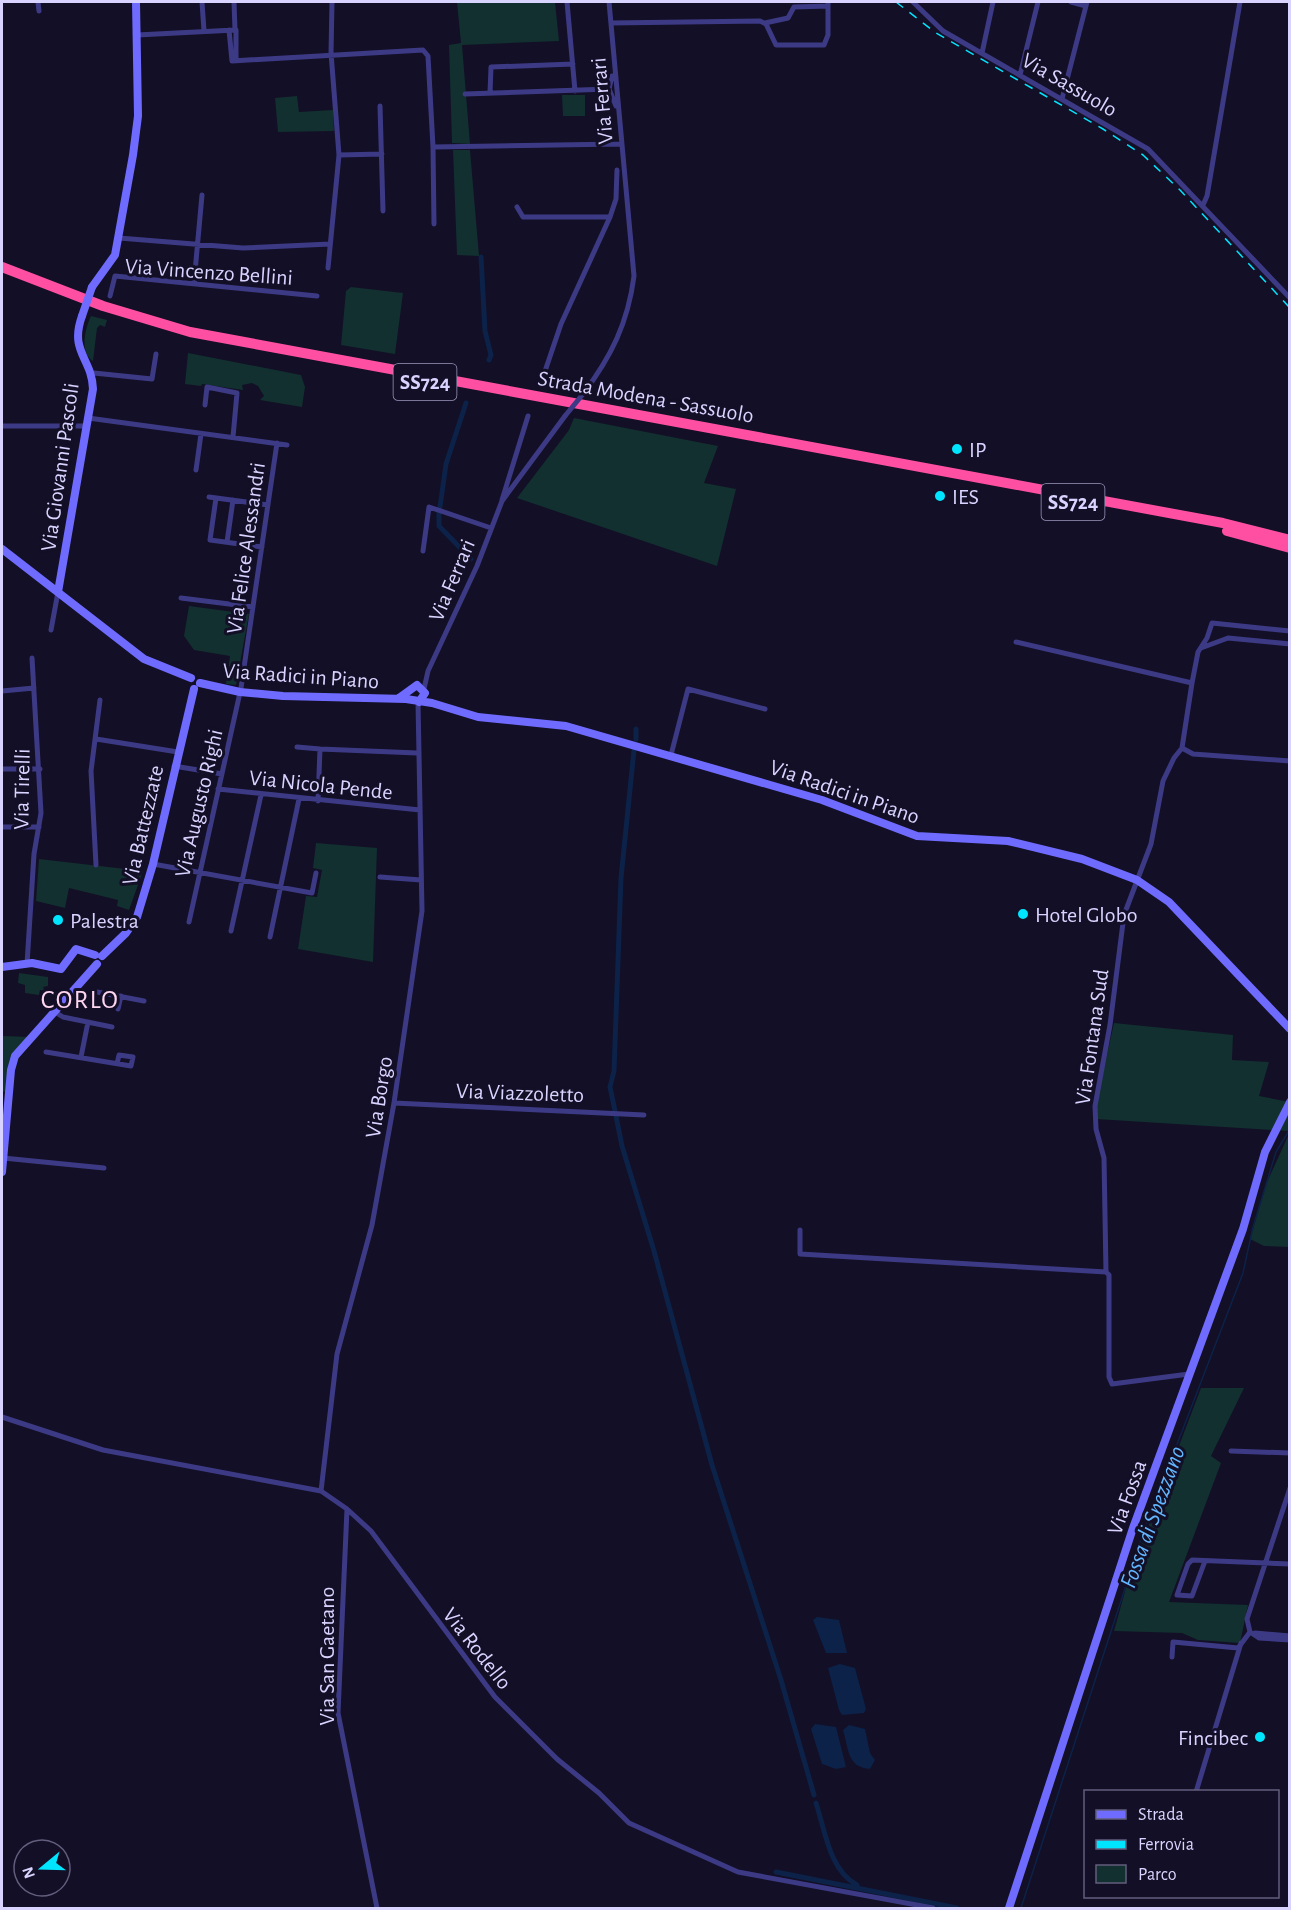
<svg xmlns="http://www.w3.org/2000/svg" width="1291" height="1910" viewBox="0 0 1291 1910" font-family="'Alegreya Sans',sans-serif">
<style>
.green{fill:#12302f}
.water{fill:#0c2248}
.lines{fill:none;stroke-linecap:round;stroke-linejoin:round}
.stream{stroke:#0c2248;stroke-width:1.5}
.canal{stroke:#0c2248;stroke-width:5}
.street{stroke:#3d3a85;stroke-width:5}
.secondary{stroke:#6f6bff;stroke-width:8}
.highway{stroke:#ff4fa3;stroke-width:10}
.rail{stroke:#00e5ff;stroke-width:1.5;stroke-dasharray:9 8;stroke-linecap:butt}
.street-bridge{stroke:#3d3a85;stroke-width:5}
.secondary-bridge{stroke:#6f6bff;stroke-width:8}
.poi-dot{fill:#00e5ff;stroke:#130f26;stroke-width:2}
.labels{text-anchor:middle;stroke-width:6;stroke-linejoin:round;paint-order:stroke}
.shield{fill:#130f26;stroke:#9e99be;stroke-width:1.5}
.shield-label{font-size:21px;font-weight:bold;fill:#d9d4ff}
.street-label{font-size:22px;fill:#d9d4ff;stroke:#130f26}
.poi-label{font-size:22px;fill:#d9d4ff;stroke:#130f26;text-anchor:start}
.water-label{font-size:24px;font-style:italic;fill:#62b6ff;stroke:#130f26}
.quarter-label{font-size:26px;letter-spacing:1.5px;fill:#ffd6f0;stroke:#130f26}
</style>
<rect width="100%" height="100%" fill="#130f26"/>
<path class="green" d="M457,2H555L559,41L462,45L470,144L452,143L449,45L461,43Z
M562,95H585V116H563Z
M297,96L299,112L333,110L334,131L278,132L275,98Z
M453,150H470L479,256L457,255Z
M351,287L403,293L395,354L341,345L346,291Z
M91,316L107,320L105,327L100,325L97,328L93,361C79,352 85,329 91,316Z
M188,353L301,375L305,387L302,407L260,400L264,396L258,386L252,383L242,385L243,390L202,384L201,386L185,384Z
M574,418L718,446L704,483L736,489L717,566L517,498L569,430Z
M189,606L249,614L236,685L226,684L230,656L194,650L184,636Z
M316,843L377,848L373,962L298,949L306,896L317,897L322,870L313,868Z
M39,859L143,871L129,910L117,906L118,900L69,888L65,908L36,901Z
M19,973L48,977V986L43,987L45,991L40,990L39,995L25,993V985L18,983Z
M1114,1023L1233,1035L1232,1060L1269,1062L1259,1096L1289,1102V1131L1096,1119V1105Z
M2,1036L32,1037L12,1058L8,1093L2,1091Z
M1289,1134V1247L1264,1246L1250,1239L1267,1182Z
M1201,1388H1244L1211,1456L1221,1463L1169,1602L1248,1605L1240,1643L1198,1640L1182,1633L1114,1631L1129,1577Z"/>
<path class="water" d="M817,1617L839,1620L847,1653H826L813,1620Z
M840,1664L855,1668L866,1709L864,1713L842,1715L839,1710L828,1668Z
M815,1724L836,1727L846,1767L836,1769L822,1764L811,1729Z
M849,1725L865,1729L870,1753L875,1760L870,1769C847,1767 849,1750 843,1730Z"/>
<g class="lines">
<path class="stream" d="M1021,1908L1144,1530L1243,1273L1253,1227L1276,1152L1290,1129"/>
<path class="canal" d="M481,257L485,331L491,355L489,360
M440,507L446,464L466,403
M439,512V526L471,559
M636,739V729
M615,1111L610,1087L614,1071L621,878L634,750
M616,1116L622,1146L654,1251L712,1465L781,1680L814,1795
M816,1803C825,1830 829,1870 857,1885
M776,1872L957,1908"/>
<path class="street" d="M38,2L39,11
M202,2L204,31
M567,2L575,91
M913,2L943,31L1148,149L1290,298
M1071,2L1086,6
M611,23L760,21L766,24L776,45H824L828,35V2
M765,23L788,18L794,7L828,6
M229,30L232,61L423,50L428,56L433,147L620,144
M137,35L235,30L234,2
M982,53L993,2
M236,60V30
M1020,75L1038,2
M612,76L609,89L616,106
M490,93L491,67L573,64
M465,94L609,89
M1062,99L1087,2
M380,106L383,211
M433,147L434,224
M339,155L382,154
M1203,205L1207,196L1240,2
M517,207L523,217H610
M119,238L243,248L330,244
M328,268L339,155L331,53L332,2
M194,283L202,195
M110,296L115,276L317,296
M91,376L94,373L152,379L156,354
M542,380L561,324L610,217L616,199L617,170
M583,394C611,357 628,323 634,276L609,2
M205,405L207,387L237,393L233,437
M88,418L287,445
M2,426H86
M196,470L201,434
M209,497L268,505
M216,498L210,540L262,547
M502,500L528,416
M227,542L233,500
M423,551L429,507L491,528
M181,598L253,607
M51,630L58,592
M1016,642L1192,683L1182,748L1174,758L1163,781L1151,844L1124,915L1110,1025L1095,1106L1096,1129L1104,1158L1106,1272
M1201,648L1228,638L1290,644
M1192,683L1198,652L1207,638L1212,623L1290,631
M424,689L428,671L477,566L502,501L565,416
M2,691L34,688
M96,739L178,752
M297,747L320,749
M1182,748L1193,754L1290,761
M671,755L688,689L765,709
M174,766L222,774
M2,769H40
M218,789L420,810
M318,801L320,749L417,753
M2,827H39
M153,864L312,893L316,873
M96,865L91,771L100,700
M380,877L421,880
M189,922L241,688L277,443
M231,931L261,795
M270,937L299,799
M27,964L34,854L41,813L32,658
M97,992L144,1001
M118,1009L121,996
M55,1012L63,1017L112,1027
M46,1052L131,1066L133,1057L119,1055L117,1064
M81,1057L88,1022
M394,1103L644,1115
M3,1158L104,1168
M800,1230V1254L1106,1272L1109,1275V1377L1112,1384L1189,1374
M2,1417L103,1450L321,1491L347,1509L371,1531L495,1697L557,1759L599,1793L629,1823L738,1872L933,1908
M1231,1451L1290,1453
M1290,1488L1247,1619L1250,1632L1259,1638L1290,1640
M321,1491L337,1354L372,1225L394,1103L422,911L418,702
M347,1509L338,1713L377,1908
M1205,1561L1192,1596L1177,1595L1188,1564L1192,1560L1290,1564
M1255,1633L1290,1636
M1172,1657L1173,1642L1238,1648L1250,1632
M1196,1792L1241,1643"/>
<path class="secondary" d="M92,287L115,255L133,155L138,116L136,2
M2,549L144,659L191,678
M58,592L93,389C92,358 69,352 82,316
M200,683L240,692L283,696L406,699L432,703L478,717L566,726L822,800L917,836L1008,841L1082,859L1137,880L1169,902L1290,1029
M399,698L417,685L425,693L419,702
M102,956L126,933L137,917L153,864L194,689
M2,967L32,963L61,969L76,949L95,955
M2,1172L11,1070L15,1056L97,964
M1009,1908L1133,1528L1243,1229L1265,1152L1290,1102"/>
<path class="highway" d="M2,267L103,306L190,332L1223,523L1290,540
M1227,531L1290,548"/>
<path class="rail" d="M896,2L936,33L1103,129L1143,155L1180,190L1290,308"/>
<path class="street-bridge" d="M565,416L583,394"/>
<path class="secondary-bridge" d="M82,316L92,287"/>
</g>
<g class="poi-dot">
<circle cx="957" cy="449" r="6"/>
<circle cx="940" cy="496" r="6"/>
<circle cx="1023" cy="914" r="6"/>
<circle cx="58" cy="920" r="6"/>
<circle cx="1260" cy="1737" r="6"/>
</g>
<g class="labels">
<g class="shield">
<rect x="393.5" y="364" width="63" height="36" rx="4.5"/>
<rect x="1041.5" y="484" width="63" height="36" rx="4.5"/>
</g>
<g class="shield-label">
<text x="425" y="389">SS724</text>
<text x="1073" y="509">SS724</text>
</g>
<g class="street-label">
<text transform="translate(1070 84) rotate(30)" y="8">Via Sassuolo</text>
<text transform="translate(601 101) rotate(-95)" y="8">Via Ferrari</text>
<text transform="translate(209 271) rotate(4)" y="8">Via Vincenzo Bellini</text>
<text transform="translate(646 396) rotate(10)" y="8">Strada Modena - Sassuolo</text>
<text transform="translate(59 467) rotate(-82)" y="8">Via Giovanni Pascoli</text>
<text transform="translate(245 548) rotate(-82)" y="8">Via Felice Alessandri</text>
<text transform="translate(451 580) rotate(-67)" y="8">Via Ferrari</text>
<text transform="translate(301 675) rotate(4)" y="8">Via Radici in Piano</text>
<text transform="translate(321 784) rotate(6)" y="8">Via Nicola Pende</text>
<text transform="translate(21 789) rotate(-89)" y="8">Via Tirelli</text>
<text transform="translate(845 791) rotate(19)" y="8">Via Radici in Piano</text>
<text transform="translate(198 803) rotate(-77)" y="8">Via Augusto Righi</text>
<text transform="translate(142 825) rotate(-77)" y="8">Via Battezzate</text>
<text transform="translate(1091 1037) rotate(-82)" y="8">Via Fontana Sud</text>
<text transform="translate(520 1092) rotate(2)" y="8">Via Viazzoletto</text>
<text transform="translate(378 1097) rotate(-81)" y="8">Via Borgo</text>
<text transform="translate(1126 1497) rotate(-70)" y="8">Via Fossa</text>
<text transform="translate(478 1648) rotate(52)" y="8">Via Rodello</text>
<text transform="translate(326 1656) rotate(-90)" y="8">Via San Gaetano</text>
</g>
<g class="poi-label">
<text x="969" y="457">IP</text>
<text x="952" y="504">IES</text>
<text x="1035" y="922">Hotel Globo</text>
<text x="70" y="928">Palestra</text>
<text x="1248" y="1745" text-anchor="end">Fincibec</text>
</g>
<g class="water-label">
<text transform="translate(1152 1517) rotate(-70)" y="8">Fossa di Spezzano</text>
</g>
<g class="quarter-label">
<text x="80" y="1008">CORLO</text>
</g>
</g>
<rect width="1291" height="1910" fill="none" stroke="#d9d4ff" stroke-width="6"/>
<rect x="1084" y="1790" width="195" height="108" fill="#130f26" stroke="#625e7d" stroke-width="1.5"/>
<rect x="1096" y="1810" width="30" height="9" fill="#6f6bff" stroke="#625e7d" stroke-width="1.5"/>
<text x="1138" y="1820" font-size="18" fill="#d9d4ff">Strada</text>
<rect x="1096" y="1840" width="30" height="9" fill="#00e5ff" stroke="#625e7d" stroke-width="1.5"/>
<text x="1138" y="1850" font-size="18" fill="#d9d4ff">Ferrovia</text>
<rect x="1096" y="1865" width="30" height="18" fill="#12302f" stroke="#625e7d" stroke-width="1.5"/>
<text x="1138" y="1880" font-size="18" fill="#d9d4ff">Parco</text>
<g transform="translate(42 1868) rotate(251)"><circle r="28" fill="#130f26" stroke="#625e7d" stroke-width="1.5"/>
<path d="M0-4.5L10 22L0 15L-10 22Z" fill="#00e5ff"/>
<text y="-9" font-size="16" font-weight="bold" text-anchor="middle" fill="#d9d4ff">N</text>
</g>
</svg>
